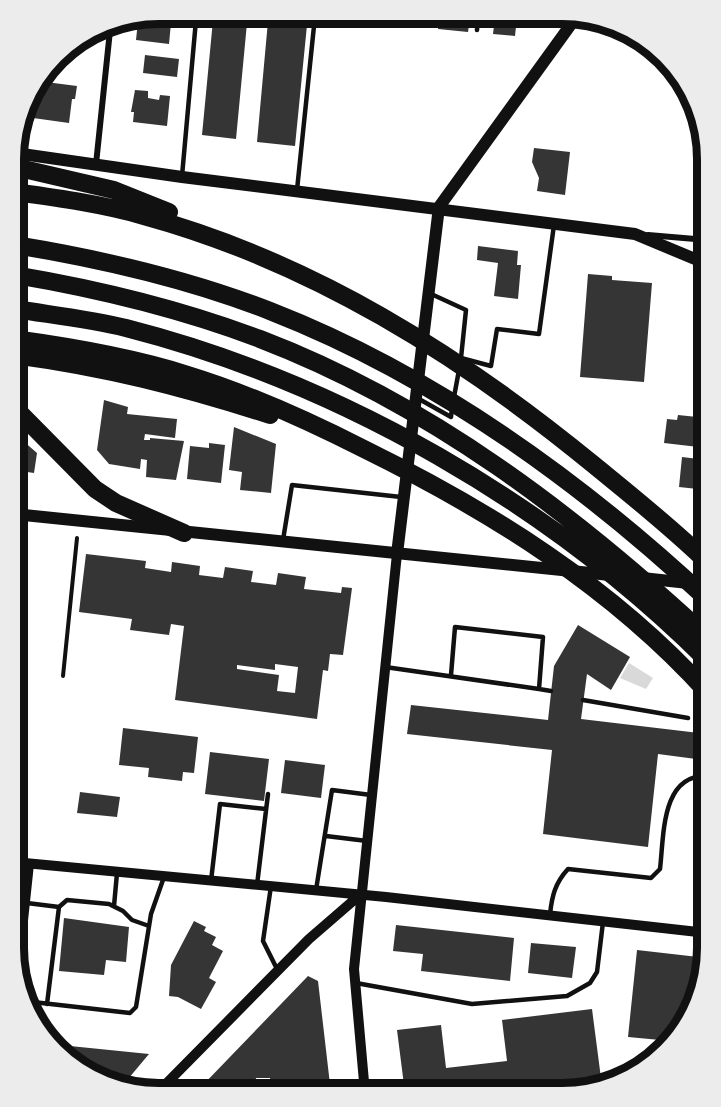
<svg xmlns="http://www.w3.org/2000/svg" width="721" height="1107" viewBox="0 0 721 1107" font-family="Manrope,sans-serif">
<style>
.water{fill:#d9d9d9}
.building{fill:#353535;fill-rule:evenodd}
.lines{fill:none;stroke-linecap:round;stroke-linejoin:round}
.path{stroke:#111;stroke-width:4}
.service{stroke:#111;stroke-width:4.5}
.minor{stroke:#111;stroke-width:6}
.tertiary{stroke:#111;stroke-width:10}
.secondary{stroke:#111;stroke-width:12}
.motorway{stroke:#111;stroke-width:18}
.rim{fill:none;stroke:#111;stroke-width:8}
</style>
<rect width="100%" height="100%" fill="#fff"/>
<path class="water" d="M629,663L653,678L646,689L620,678Z"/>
<path class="building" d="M495,17H517L515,36L493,34Z
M439,18H470L468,32L438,29Z
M213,20L247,23L236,139L202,135Z
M138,21H180V24L171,23L169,44L136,40Z
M268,21L307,25L295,146L257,142Z
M145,55L179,59L177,77L143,73Z
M38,81L77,86L75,99H72L69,123L33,118Z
M135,90L148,91V98L159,100L160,95L170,96L167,126L133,122L134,112H131Z
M29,101L27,119H22L28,100Z
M534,148L570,152L565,195L537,191L539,178L532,162Z
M478,246L518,251L517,265H521L518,299L494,296L498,263L477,260Z
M588,274L612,276V280L652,283L644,382L580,377Z
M104,400L128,407L127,414L177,419L175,438L145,434L144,440H150V438L184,441L176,480L146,477L147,460L141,459L140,469L109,464L97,450Z
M678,415L707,418V448L664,443L667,419L677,420Z
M234,427L276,444L271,493L240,490L242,472L229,470Z
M14,433L37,453L34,473L14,470Z
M209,443L225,445L221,483L187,479L190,446L209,448Z
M682,457L707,460V490L679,487Z
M86,554L146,561L145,568L171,572L172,562L200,566L199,575L223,578L225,567L253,571L251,582L276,585L278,573L306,577L304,589L341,593L342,587L352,588L343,655L330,654L328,671L323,670L317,719L175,700L184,626L171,624L169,635L130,630L132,619L79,612ZM275,664L298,667L295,693L277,691L279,675L237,669V665L275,670Z
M578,625L630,657L611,690L587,674L581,719L699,733L696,759L658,754L648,847L543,834L552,750L407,734L411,705L548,720L554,666Z
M123,728L198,737L194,773L183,772L182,781L148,777L149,768L119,765Z
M210,752L269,759L264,801L205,794Z
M285,760L325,765L321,798L281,793Z
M80,792L120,797L117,817L77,813Z
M64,918L129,927L126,962L106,960L104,975L59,971Z
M194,921L206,927L204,931L216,937L212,945L223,951L209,978L216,982L201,1009L178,997L169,996L171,965Z
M396,925L514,938L510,981L421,971L423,954L393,951Z
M531,943L576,947L572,978L528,973Z
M637,950L707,958L678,1036L671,1041L628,1037Z
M308,976L318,981L331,1093H272L270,1078H256L254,1093H221L201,1087Z
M592,1009L602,1086L563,1093H405L397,1030L441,1025L446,1068L507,1061L502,1020Z
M70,1046L149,1054L123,1085L71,1064Z"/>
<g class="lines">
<path class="path" d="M63,676L77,538"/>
<path class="service" d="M477,30L478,17
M182,176L196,20
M297,190L314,26
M429,293L466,310L461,358L491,366L497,329L539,334L554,225
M454,397L459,370
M419,399L451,417L452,408
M283,540L292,485L401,497
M385,667L539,689L543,637L455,627L451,675
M539,689L551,691
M583,700L688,718
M326,836L367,841
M211,881L220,804L266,809
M257,885L268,794
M271,886L263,941L277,969
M316,890L332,790L371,795
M27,903L59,907
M114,906L117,873
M550,914C552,896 555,883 568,869L651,878L660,869C664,836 661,774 707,776
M356,983L472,1004L567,996L590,983L597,972L603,922
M24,1001L130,1013L136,1007L151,914L164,877
M47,1004L59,907L67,900L109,904L123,911L132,920L149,926"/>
<path class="minor" d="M96,164L111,21
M648,235L707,240
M702,933L707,890
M19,977L31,864"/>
<path class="tertiary" d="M14,862L386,897L707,933
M158,1092L309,939L361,894
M365,1093L354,969L397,554"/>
<path class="secondary" d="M15,153L182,177L635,234L707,264
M14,514L610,575
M397,554L439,207L577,16
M642,578L707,585"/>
<path class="motorway" d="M15,167L114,190L169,212
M15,192C58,198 102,204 144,216C312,262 460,355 594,465C632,496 671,527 707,562
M15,245C101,259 188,279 270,311C434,375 578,479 707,599
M15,275C98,289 181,309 260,339C430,404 575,515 707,637
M15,309C52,315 90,319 126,328C341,383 550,504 707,660
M14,339C73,347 132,357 188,375C250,394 307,420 364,449C490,511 612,587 707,692
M14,355C105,367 183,387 270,415
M14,407L95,489L116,503L184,533"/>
</g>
<path d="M0 0H721V1107H0ZM159 24H562A135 135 0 0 1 697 159V948A135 135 0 0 1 562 1083H159A135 135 0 0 1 24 948V159A135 135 0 0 1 159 24Z" fill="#ececec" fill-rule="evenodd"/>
<path class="rim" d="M159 24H562A135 135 0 0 1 697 159V948A135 135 0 0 1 562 1083H159A135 135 0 0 1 24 948V159A135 135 0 0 1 159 24Z"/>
</svg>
